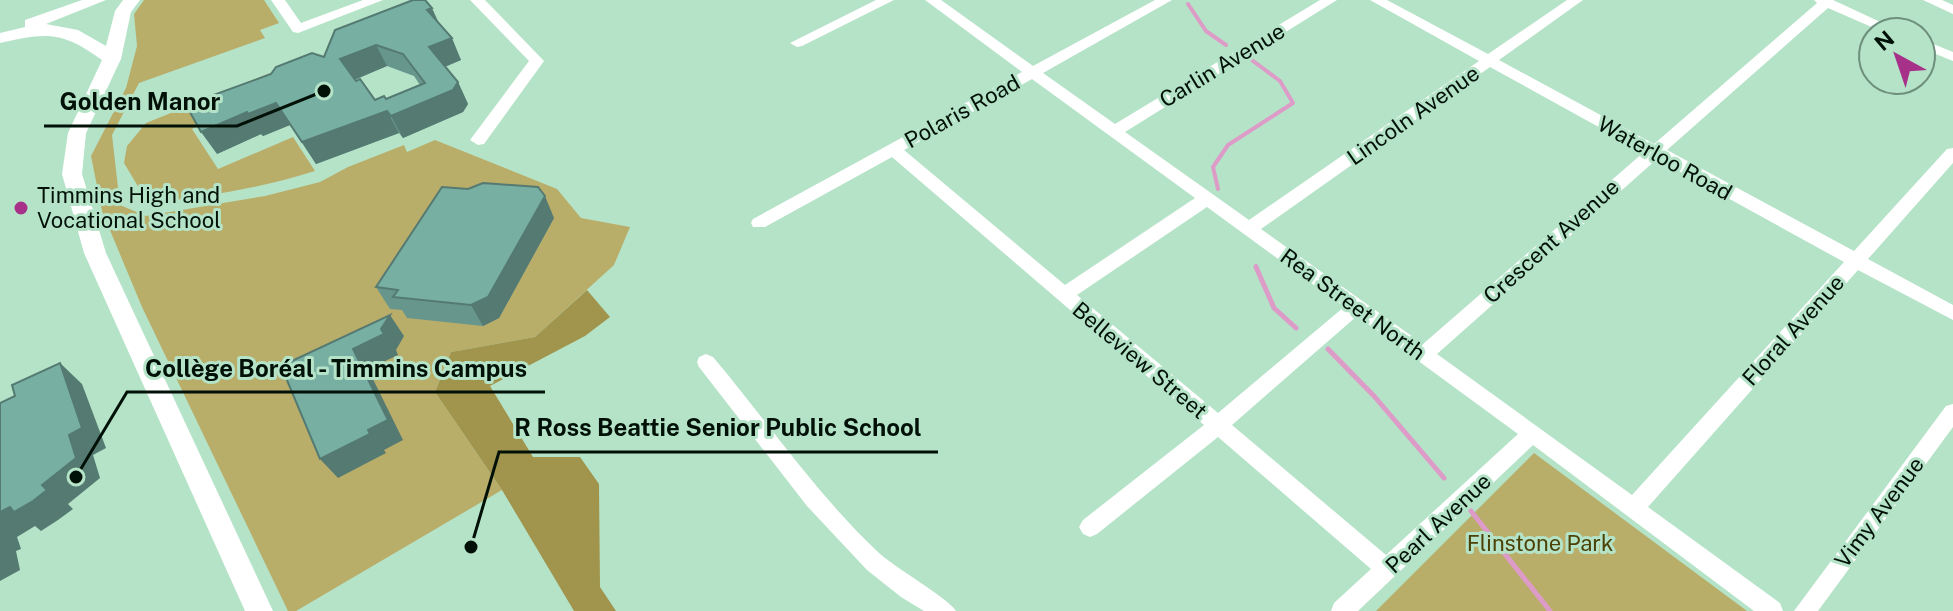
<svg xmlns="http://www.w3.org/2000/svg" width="1953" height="611" viewBox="0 0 1953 611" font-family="'Public Sans',sans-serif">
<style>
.green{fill:#b9ad6a}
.forest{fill:#a1944c}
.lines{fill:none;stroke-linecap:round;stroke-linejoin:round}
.stream-far1{stroke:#dc9cc7;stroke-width:4}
.stream{stroke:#dc9cc7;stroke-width:5}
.minor{fill:#fff;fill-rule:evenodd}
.major{fill:#fff;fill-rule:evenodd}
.wall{fill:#67968c;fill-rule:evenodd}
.shaded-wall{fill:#547a72}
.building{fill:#78afa3;stroke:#547a72;stroke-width:2;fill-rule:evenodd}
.poi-dot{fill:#a73189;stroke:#b5e3c8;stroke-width:3}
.labels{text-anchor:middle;stroke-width:6;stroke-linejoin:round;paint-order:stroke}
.street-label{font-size:22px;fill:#021108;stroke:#b5e3c8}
.poi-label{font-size:22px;fill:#021108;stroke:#b5e3c8;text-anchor:start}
.park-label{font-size:22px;fill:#4c4207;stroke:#b5e3c8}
.leader{fill:none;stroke:#021108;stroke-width:3}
.callout-dot{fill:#021108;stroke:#b5e3c8;stroke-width:3}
.callout-label{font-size:24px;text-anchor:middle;font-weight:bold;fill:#021108;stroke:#b5e3c8;stroke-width:6;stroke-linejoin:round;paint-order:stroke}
</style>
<rect width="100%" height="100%" fill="#b5e3c8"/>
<path class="green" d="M144,0H264L279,23L260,30L265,38L139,83L112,135L120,205L146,216L265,196L320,182L348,167L404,145L407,152L435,140L557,189L581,218L630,227L614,265L535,337L451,352L435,392L502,490L296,611H288L142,307L102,211L91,156L126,88L137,46L134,14Z
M280,69L219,116L192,129L218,169L293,137L315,171C261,188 205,197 148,203L124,163L127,146L146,123Z
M1534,453L1747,611H1376Z"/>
<path class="forest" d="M587,290L610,317L585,336L490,386L533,457H580L599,484L600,587L616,611H574L502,490L435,392L451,352L535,337Z"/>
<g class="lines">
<path class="stream-far1" d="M1188,4L1206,31L1226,45
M1218,189L1213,167L1228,145L1293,103L1280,81L1249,58
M1256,266L1257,269"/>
<path class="stream" d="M1256,267L1274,308L1296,328
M1328,349L1374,396L1444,478
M1471,511L1550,611"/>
<path class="minor" d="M271,0H285L301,23L363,0H383L298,33L293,32Z
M470,0H485L544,61L484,144L478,145L470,140L529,61Z
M876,0H894L802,46L797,47L790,43Z
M925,0H941L1033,66L1155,0H1172L1043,73L1115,124L1320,0H1337L1125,132L1249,220L1479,61L1370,0H1387L1488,54L1567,0H1583L1499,60L1654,144L1817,3L1814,0H1833L1902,32H1883L1828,8L1667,150L1854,251L1947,149L1953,148V163L1868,259L1953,305V320L1858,270L1648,507L1780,603L1783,611H1754L1533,445L1358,611H1331L1334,603L1371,569L1218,437L1097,534L1090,537L1083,534L1079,527L1083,520L1204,425L892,157L765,227H753L751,223L753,219L1022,72ZM1490,67L1644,152L1423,344L1261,229ZM1032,79L1195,198L1065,285L904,150ZM1657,159L1844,262L1632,495L1437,354ZM1207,207L1344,307L1218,413L1077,295ZM1357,316L1518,434L1386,555L1232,425Z
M1923,0H1942L1953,5V14Z
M1921,39L1953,52V61L1921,48Z
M706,354L713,357C768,422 816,494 879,553C894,567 951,600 956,611H924L901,597L867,570L807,506L699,367L697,362L699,357Z
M1953,404V427L1818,611H1794L1946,406Z"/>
<path class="major" d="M82,0H106L46,24L78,30L106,46L115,11L123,0H140L131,12L121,59L86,133L82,174L106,253L273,611H245L84,253L62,174L68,133L102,60C63,31 46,32 0,43V33L25,27V20Z"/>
</g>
<path class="wall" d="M440,25L461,60L445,67L458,82L468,104L463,112L403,138L399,133L316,164L290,125L263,136L261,134L217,154L324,57ZM387,66L414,76L420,85L386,99L375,100L355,79Z
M554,218L499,318L483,326L407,318L402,310L390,309L376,287Z"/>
<path class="shaded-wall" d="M432,8L442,30L427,10Z
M452,38L461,60L439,69L429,47Z
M376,45L387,66L352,81L340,59Z
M458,82L468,104L463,112L403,138L391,116Z
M276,103L290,125L263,136L261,134L217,154L201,132L247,112Z
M387,111L399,133L316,164L302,142Z
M545,196L554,218L499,318L483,326L471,305Z
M390,315L404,336L396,350L398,355L368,369L403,440L384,450L386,453L338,478L320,459L368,430L353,349L381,329Z
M60,363L82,384L106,448L93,455L100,478L68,504L73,509L58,520L41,531L35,526L17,537L21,549L16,551L20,570L0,581V512L42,485L69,435Z"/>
<path class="building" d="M413,0H425L432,8L427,10L452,38L429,47L458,82L453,90L391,116L387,111L302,142L276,103L248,114L247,112L201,132L186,105L271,74L276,67L312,53L324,57L335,30ZM376,45L403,54L425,83L386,99L384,96L375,100L360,79L356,81L340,59Z
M483,183L538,187L545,196L488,297L471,305L393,297L398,290L376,287L442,187L468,189Z
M390,315L381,329L384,334L353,349L388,420L368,430L370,434L320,459L281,366Z
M60,363L82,428L69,435L76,458L42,485L47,490L33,501L14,512L10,507L0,512V403L15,396L12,385Z"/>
<circle class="poi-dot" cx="21" cy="208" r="8"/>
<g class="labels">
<g class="street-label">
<text transform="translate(1222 65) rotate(-31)" y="8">Carlin Avenue</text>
<text transform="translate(962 111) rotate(-29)" y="8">Polaris Road</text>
<text transform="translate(1413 115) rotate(-35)" y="8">Lincoln Avenue</text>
<text transform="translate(1665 158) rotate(29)" y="8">Waterloo Road</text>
<text transform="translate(1551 241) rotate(-42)" y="8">Crescent Avenue</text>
<text transform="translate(1353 304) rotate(36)" y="8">Rea Street North</text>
<text transform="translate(1793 330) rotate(-48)" y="8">Floral Avenue</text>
<text transform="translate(1140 360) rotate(40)" y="8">Belleview Street</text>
<text transform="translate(1879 512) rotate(-53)" y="8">Vimy Avenue</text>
<text transform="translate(1438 523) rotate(-43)" y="8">Pearl Avenue</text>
</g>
<g class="poi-label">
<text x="37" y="203">Timmins High and<tspan x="37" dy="25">Vocational School</tspan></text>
</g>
<g class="park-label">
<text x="1540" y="551">Flinstone Park</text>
</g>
</g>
<path class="leader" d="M324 91L237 126H44M76 477L127 392H545M471 547L499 452H938"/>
<g class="callout-dot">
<circle cx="324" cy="91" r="8"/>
<circle cx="76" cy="477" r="8"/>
<circle cx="471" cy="547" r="8"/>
</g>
<g class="callout-label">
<text x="140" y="110">Golden Manor</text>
<text x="336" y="377">Collège Boréal - Timmins Campus</text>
<text x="718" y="436">R Ross Beattie Senior Public School</text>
</g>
<g transform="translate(1897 56) rotate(320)"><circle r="38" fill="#b5e3c8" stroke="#6d8f7b" stroke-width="2"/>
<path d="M0-6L14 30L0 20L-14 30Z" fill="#a73189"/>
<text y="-12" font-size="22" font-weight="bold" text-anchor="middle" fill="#021108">N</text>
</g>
</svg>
